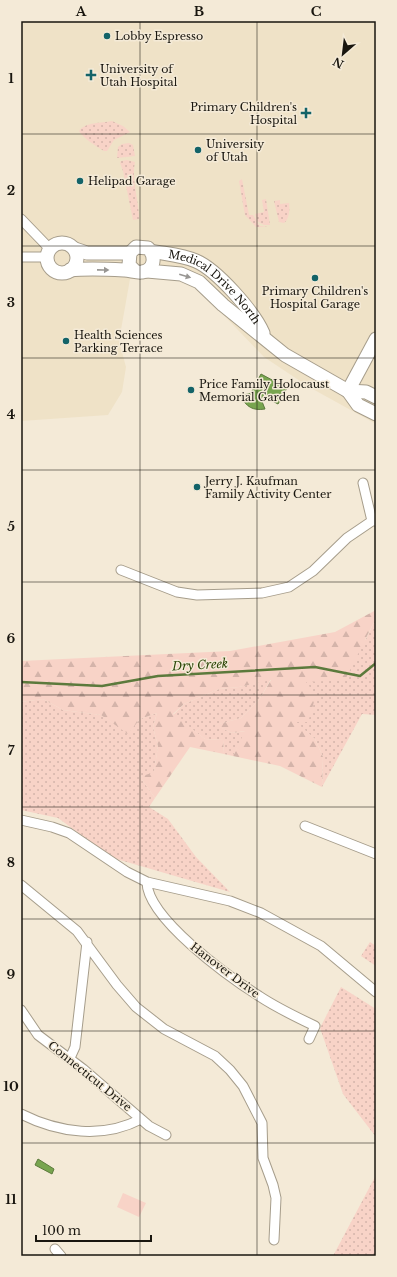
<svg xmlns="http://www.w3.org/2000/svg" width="397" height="1277" viewBox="0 0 397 1277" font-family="'Libre Baskerville',serif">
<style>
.built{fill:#efe2c7}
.grass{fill:url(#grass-dots)}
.forest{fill:url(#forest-firs)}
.pitch{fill:#f8d3c7}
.water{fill:#78a54f;stroke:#5c7a3c}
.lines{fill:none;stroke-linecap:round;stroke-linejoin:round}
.stream{stroke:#5c7a3c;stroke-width:2.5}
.street-casing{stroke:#a69d8b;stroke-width:11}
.secondary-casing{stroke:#a69d8b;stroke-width:15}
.street{stroke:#fff;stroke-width:9}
.secondary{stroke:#fff;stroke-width:13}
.oneway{fill:#989693}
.grid{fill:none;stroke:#19160f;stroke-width:1;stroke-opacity:0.55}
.poi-dot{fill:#136368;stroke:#f4ead7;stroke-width:1.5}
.labels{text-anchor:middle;stroke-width:3;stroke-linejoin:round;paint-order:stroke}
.poi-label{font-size:11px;fill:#19160f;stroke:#f4ead7;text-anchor:start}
.street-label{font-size:11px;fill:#19160f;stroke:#f4ead7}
.water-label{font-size:12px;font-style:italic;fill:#294505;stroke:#f4ead7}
.neatline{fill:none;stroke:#19160f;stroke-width:1.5}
.grid-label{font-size:13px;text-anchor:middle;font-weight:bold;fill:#19160f}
</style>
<defs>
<pattern id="grass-dots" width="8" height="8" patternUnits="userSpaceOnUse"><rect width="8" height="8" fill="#f8d3c7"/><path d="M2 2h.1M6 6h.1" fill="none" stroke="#d4b4aa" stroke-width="1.8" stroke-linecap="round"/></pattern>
<pattern id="forest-firs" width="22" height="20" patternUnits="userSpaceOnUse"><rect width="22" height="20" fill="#f8d3c7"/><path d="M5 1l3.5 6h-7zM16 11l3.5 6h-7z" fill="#d4b4aa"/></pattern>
</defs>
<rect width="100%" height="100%" fill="#f4ead7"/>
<path class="built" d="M21,21H376V424L309,387L264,357L213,304L194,286L180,280L151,278L130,279L119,341L126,367L122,392L108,415L21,421Z"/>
<path class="grass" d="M112,121L123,126L130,132L114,140L107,151H104C96,146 84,139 79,131C85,122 102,123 112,121Z
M129,143L133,145L135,156L117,158L118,147L122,144Z
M127,160L135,162C131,180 139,200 139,219L133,220L123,171L120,163L121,161Z
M242,179L249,215H253L260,226L268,227H256L245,215L239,181Z
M266,199L270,225H264L257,221L255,214L264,212L262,200Z
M280,200V204L289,203C290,209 289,220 284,223L279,222L274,201Z
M376,618V715L362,714L322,787L323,757L315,739L295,722L306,682L366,639Z
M271,679L259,700L241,718L216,725L232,733L246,731L233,756L224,754L223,740L205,739L173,715L184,704L219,689L239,687Z
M43,699L63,710L101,715L128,733L140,719L157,713L153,727L158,746L154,773L140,777L155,798L149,807L168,819L196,857L230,892L113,858L58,818L21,810V702Z
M370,942L376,946V966L361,956Z
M341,987L376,1009V1137L343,1094L320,1028Z
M376,1175V1256H333Z"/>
<path class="forest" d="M376,610V618L345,680L306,682L316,695L308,722H296L315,739L323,757L322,787L280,766L233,756L245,731L232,733L215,725L241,718L259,700L271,680L239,687L219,689L184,704L173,714L205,739L223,740L224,754L190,747L155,798L140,777L154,772L158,746L153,727L157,713L140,719L128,734L101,715L63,710L43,699L21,702V661L230,651L335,632Z"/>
<path class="pitch" d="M123,1193L146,1203L139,1217L117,1207Z"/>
<path class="water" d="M261,374L287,388L278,404L263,396L261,399L265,409C253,411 246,407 241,396L251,393Z
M38,1159L54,1169L52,1174L35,1165Z"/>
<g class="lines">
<path class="stream" d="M21,682L102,686L158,676L315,667L360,676L376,663"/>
<g class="street-casing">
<path id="street" d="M21,219L50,249
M21,257H47
M363,483L372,521
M121,570L177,592L197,595L262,593L289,587L313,571L347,538L372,521H376
M21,820L52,827L69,833L127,872L147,882L230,901L261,913L321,946L376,992
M305,826L376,854
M147,882C147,918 229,977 259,996C277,1008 296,1017 315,1026L309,1039
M21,885L77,931L117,985L136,1007L164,1029L215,1056L230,1070L243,1086L262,1123L263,1158L273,1185L276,1198L274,1240
M21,1010L38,1035L83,1069L149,1126L166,1135
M70,1058L75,1047L87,942
M21,1114C59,1133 103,1139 141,1119
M55,1249L61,1256"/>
</g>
<g class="secondary-casing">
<g id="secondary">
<circle cx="62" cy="258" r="15"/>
<path d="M75,249L87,253H130"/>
<path id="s1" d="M151,251C166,254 182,255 196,261C217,270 254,312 263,333"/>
<path d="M70,270C88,268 106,269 124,270C130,270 137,273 142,272C155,270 156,256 148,248L136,247L130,253L129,265L135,271"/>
<path d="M147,271L181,274L199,282L223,305L285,355L348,391L358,405L376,414"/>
<path d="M348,391L376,339"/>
<path d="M348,391L366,392L376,397"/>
</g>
</g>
<use href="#street" class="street"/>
<use href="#secondary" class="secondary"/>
</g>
<defs><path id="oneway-solid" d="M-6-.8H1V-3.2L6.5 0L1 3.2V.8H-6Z"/></defs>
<g class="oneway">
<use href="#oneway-solid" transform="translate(103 270) rotate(1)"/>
<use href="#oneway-solid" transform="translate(185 276) rotate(16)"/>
</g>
<path class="grid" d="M140,21V1256M257,21V1256M21,134H376M21,246H376M21,358H376M21,470H376M21,582H376M21,695H376M21,807H376M21,919H376M21,1031H376M21,1143H376"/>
<g class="poi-dot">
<circle cx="107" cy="36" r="4"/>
<path d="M89 69h4v4h4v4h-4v4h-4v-4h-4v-4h4z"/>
<path d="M304 107h4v4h4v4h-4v4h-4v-4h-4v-4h4z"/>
<circle cx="198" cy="150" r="4"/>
<circle cx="80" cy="181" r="4"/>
<circle cx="315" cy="278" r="4"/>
<circle cx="66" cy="341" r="4"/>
<circle cx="191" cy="390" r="4"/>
<circle cx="197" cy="487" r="4"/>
</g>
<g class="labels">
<g class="poi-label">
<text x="115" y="40">Lobby Espresso</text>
<text x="100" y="73">University of<tspan x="100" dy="13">Utah Hospital</tspan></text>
<text x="297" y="111" text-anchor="end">Primary Children's<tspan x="297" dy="13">Hospital</tspan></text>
<text x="206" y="148">University<tspan x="206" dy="13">of Utah</tspan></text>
<text x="88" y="185">Helipad Garage</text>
<text x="315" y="295" text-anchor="middle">Primary Children's<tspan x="315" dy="13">Hospital Garage</tspan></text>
<text x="74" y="339">Health Sciences<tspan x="74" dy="13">Parking Terrace</tspan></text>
<text x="199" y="388">Price Family Holocaust<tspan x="199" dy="13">Memorial Garden</tspan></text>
<text x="205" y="485">Jerry J. Kaufman<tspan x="205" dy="13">Family Activity Center</tspan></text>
</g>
<g class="street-label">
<text dy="4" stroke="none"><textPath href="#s1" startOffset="76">Medical Drive North</textPath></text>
<text transform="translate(225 970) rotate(37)" y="4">Hanover Drive</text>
<text transform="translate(90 1076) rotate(39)" y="4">Connecticut Drive</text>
</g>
<g class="water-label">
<text transform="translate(200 665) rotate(-3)" y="4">Dry Creek</text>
</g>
</g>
<rect width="397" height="1277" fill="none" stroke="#f4ead7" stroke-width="44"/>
<g transform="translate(343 54) rotate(208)" stroke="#f4ead7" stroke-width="3" paint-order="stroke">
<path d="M0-3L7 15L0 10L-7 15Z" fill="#19160f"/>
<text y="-6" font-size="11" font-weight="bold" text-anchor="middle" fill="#19160f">N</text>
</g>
<path d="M36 1235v6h115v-6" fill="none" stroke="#19160f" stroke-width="2"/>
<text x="42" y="1235" font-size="12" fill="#19160f" stroke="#f4ead7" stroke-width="3" paint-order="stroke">100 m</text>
<rect x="22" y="22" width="353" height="1233" class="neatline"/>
<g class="grid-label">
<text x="81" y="16">A</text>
<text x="199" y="16">B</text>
<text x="316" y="16">C</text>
<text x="11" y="83">1</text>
<text x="11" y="195">2</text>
<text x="11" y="307">3</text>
<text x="11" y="419">4</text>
<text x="11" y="531">5</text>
<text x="11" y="643">6</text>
<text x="11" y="755">7</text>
<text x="11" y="867">8</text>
<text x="11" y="979">9</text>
<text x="11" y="1091">10</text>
<text x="11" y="1204">11</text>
</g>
</svg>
